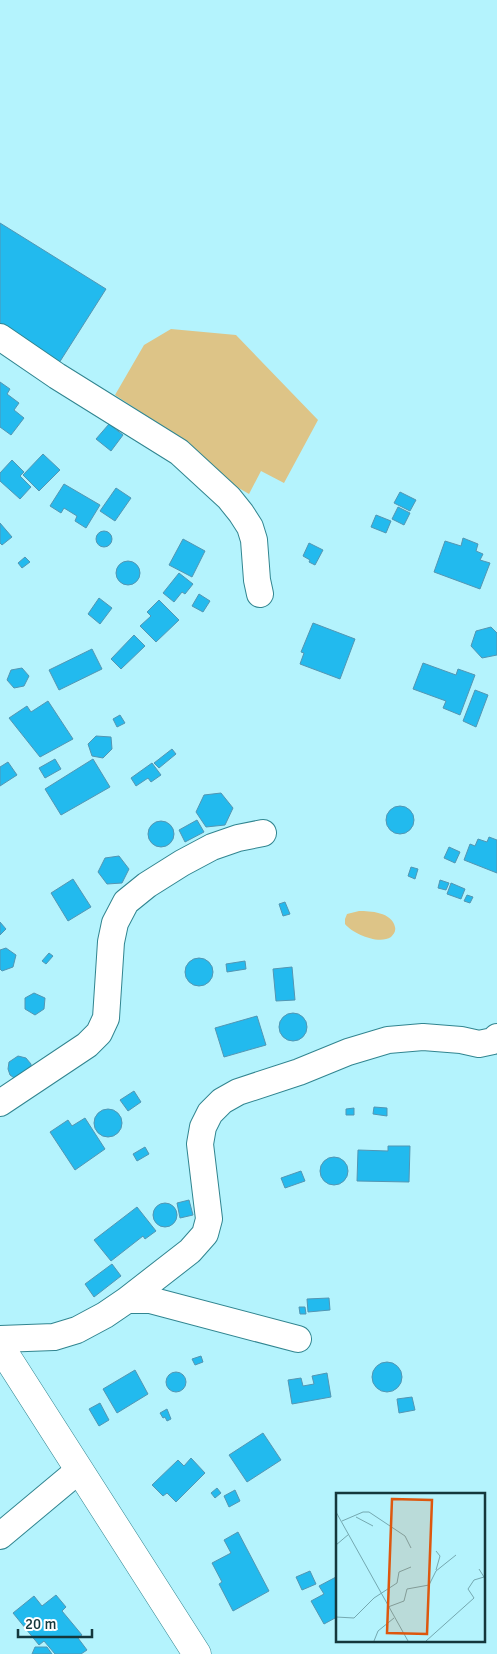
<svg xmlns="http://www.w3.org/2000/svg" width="497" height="1654" viewBox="0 0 497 1654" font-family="Signika,sans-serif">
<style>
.green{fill:#ddc487}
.building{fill:#22baee;stroke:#5396b3}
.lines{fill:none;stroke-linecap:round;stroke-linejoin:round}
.street-casing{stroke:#318590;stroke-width:28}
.secondary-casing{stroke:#318590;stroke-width:29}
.street{stroke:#fff;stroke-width:26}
.secondary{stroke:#fff;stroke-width:28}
.inset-road{fill:none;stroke:#74a8b0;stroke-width:1}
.view{fill:#dd570e;fill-opacity:0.15;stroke:#dd570e;stroke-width:2.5}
.inset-edge{fill:none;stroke:#14373c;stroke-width:2.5}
</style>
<rect width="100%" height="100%" fill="#b4f3fd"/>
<path class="green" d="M171,329L236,335L318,420L284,483L261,471L249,494L213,473L180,438L115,395L144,345Z
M359,911C370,911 392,912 395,927C396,931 394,934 391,937C379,945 353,934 345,924V919L347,914Z"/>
<path class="building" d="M0,223L106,289L59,363L0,326Z
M0,382L10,389L7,394L19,403L14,410L24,418L11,435L0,427Z
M109,424L123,435L111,451L96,439Z
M43,454L60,470L39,491L23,475Z
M12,460L24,472L20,476L31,487L20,499L0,481V473Z
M64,484L100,505L86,528L75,521L77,516L64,508L61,513L50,506Z
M116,488L131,498L115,521L100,511Z
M400,492L416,500L410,511L394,503Z
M398,507L410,513L404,525L392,519Z
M376,515L391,521L386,533L371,527Z
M0,523L12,537L2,545L0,543Z
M96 539a8 8 0 1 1 16 0a8 8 0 1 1-16 0Z
M463,538L478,544L476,551L483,554L480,560L490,563L480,589L434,572L445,541L461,546Z
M183,539L205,551L192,577L169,565Z
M309,543L323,550L315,565L309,562L310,560L303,556Z
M25,557L30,562L22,568L18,563Z
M116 573a12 12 0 1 1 24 0a12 12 0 1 1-24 0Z
M179,573L193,584L185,594L182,592L174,602L163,593Z
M199,594L210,601L203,612L192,606Z
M99,598L112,608L100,624L88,614Z
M159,600L179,620L156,642L140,626L151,616L147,612Z
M313,623L355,639L340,679L300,664L304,653L301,652Z
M491,627L497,633V655L482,658L471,646L476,631Z
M134,635L145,646L121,669L111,659Z
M92,649L102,669L59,690L49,670Z
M423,663L456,675L458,669L475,675L460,715L443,708L446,701L413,689Z
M22,668L29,676L24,686L14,688L7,680L11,670Z
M475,690L488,695L476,727L463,721Z
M48,701L73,739L40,757L9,718L27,706L31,712Z
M120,715L125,723L117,727L113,719Z
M96,736L111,737L112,749L103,758L92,756L88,744Z
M172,749L176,754L159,768L154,763Z
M55,759L61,769L45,778L39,768Z
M93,759L110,787L61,815L45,789Z
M8,762L17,775L0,786V767Z
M152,763L161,775L151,782L148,778L136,786L131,778Z
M221,793L233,808L225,825L206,827L196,812L204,795Z
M386 820a14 14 0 1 1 28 0a14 14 0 1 1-28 0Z
M197,820L204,832L185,842L179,830Z
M148 834a13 13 0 1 1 26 0a13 13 0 1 1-26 0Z
M489,837L497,840V873L464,860L470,844L475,846L478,839L487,842Z
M449,847L460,852L455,863L444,858Z
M119,856L129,869L122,883L107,884L98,872L105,858Z
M411,867L418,869L415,879L408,876Z
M73,879L91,907L68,921L51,893Z
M440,880L449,883L446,890L438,888Z
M451,883L465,889L461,899L447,894Z
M467,895L473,897L470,903L464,901Z
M285,902L290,914L283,916L279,904Z
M0,922L6,929L0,935Z
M6,948L16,955L13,967L2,971L0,969V950Z
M49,953L53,956L46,964L42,961Z
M185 972a14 14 0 1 1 28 0a14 14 0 1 1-28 0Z
M245,961L246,969L227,972L226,964Z
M292,967L295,1000L276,1001L273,969Z
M34,993L45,998L44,1009L35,1015L25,1009V998Z
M279 1027a14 14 0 1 1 28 0a14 14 0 1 1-28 0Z
M257,1016L266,1045L224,1057L215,1028Z
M18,1056L26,1058L31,1064V1068L17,1080L10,1075L8,1069L9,1062Z
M134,1091L141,1102L128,1111L120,1100Z
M374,1107L387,1108V1116L373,1114Z
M354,1108V1115H346V1109Z
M94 1123a14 14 0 1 1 28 0a14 14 0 1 1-28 0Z
M85,1118L105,1149L75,1170L50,1132L68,1120L72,1126Z
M388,1146H410L409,1182L357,1181L358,1150L388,1151Z
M145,1147L149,1154L137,1161L133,1154Z
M320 1171a14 14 0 1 1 28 0a14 14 0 1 1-28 0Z
M301,1171L305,1181L285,1188L281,1178Z
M189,1200L193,1215L180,1218L177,1203Z
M153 1215a12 12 0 1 1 24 0a12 12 0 1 1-24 0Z
M137,1207L156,1231L145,1239L143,1236L111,1261L94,1240Z
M112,1264L121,1276L94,1297L85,1284Z
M329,1298L330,1310L308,1312L307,1299Z
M299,1307H305L306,1314H300Z
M201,1356L203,1362L195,1365L192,1359Z
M372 1377a15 15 0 1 1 30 0a15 15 0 1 1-30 0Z
M135,1370L148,1394L117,1413L103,1389Z
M166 1382a10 10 0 1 1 20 0a10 10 0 1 1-20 0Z
M327,1373L331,1397L292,1404L288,1380L301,1378L303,1386L314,1384L312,1376Z
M412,1397L415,1410L399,1413L397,1399Z
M100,1403L109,1420L99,1426L89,1409Z
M167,1409L171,1419L167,1421L165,1417L163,1418L160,1413Z
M263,1433L281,1460L247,1482L229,1455Z
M191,1458L205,1473L176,1502L167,1493L163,1496L152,1485L178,1460L184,1466Z
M217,1488L221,1493L215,1498L211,1493Z
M235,1490L240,1501L229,1507L224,1496Z
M238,1532L269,1591L233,1611L219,1584L222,1582L212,1563L231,1553L224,1540Z
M310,1571L316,1584L302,1590L296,1577Z
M336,1577L337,1579V1617L324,1624L311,1601L324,1594L319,1586Z
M56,1595L66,1607L62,1611L82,1635L78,1638L87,1650L81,1654H55L44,1641L39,1645L13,1613L34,1596L42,1606Z
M35,1647H47L52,1654H32Z"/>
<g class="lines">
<g class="street-casing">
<path id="street" d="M0,337L57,376L179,452L229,498L241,513L250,527L254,540L257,580L260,594
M0,1103L87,1045L99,1033L106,1018L111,942L115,923L126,902L147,885L182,863L212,847L238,838L263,833
M127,1300H150L298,1339
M0,1339L54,1337L77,1330L105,1315L127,1300L190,1251L205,1234L209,1219L200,1144L203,1127L210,1113L222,1101L238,1092L299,1072L348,1052L388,1040L423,1037L461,1040L479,1044L493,1041L497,1037
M0,1536L79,1470"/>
</g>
<g class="secondary-casing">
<path id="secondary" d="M0,1346L197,1654"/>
</g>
<use href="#street" class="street"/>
<use href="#secondary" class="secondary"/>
</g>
<g transform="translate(336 1493)">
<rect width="149" height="149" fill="#b4f3fd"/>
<path class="inset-road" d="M0,19L72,148M20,24L37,33M6,28L27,19H33L69,43L75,55M0,52L13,41M100,77L104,63L100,58M52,114L68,108L71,96L93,92L100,78L120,62M0,124L18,125L38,105L61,90L63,79L75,74M38,148L42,138L58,125M90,148L138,105L132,96L138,87L148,84L143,76"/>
<path class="view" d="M56,6L96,7L91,141L51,140Z"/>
<rect width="149" height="149" class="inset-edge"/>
</g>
<path d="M18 1629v8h74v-8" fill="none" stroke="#14373c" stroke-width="2.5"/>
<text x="25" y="1629" font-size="15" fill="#14373c" stroke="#ffffff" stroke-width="4" paint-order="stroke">20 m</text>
</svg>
